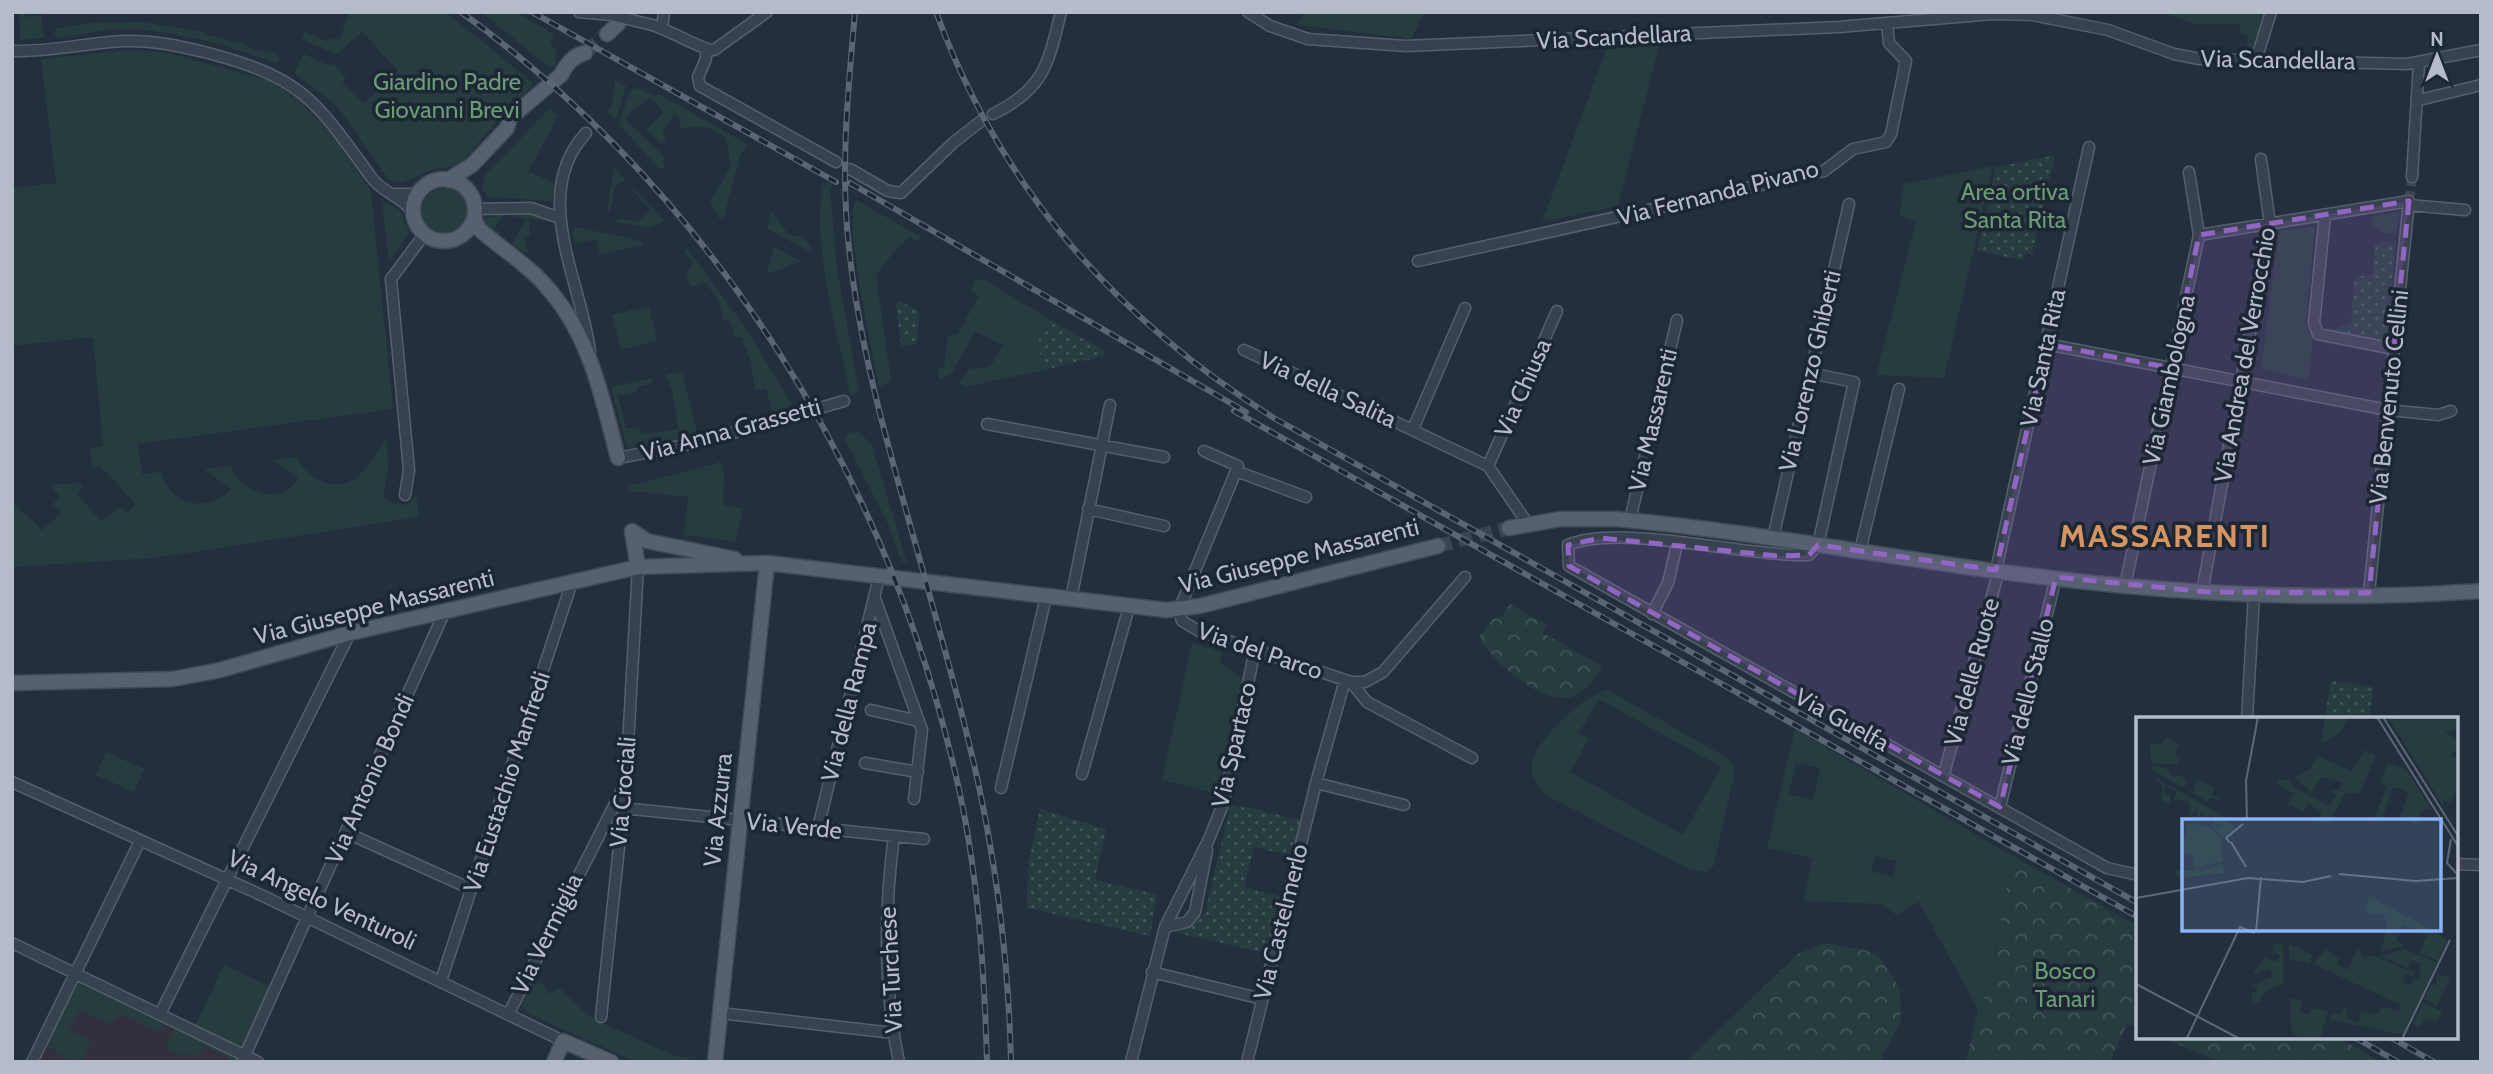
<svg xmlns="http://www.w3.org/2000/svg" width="2493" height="1074" viewBox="0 0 2493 1074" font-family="Cabin,sans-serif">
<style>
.medical{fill:#32303f}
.green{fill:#263c3f;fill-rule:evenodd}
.forest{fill:url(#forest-crowns)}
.garden{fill:url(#garden-dots)}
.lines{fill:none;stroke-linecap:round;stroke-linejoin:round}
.minor-tunnel{stroke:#3a4453;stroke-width:10;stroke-dasharray:10 5;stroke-linecap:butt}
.major-tunnel{stroke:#3a4453;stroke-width:14;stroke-dasharray:14 7;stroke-linecap:butt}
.minor-casing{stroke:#565f6c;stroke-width:13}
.major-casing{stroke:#414a57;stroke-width:17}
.minor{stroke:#38414e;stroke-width:10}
.major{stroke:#56606e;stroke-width:14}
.rail-casing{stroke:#5a6575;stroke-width:6}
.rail{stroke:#1d2633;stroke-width:3.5;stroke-dasharray:10;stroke-linecap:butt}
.minor-bridge-casing{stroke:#565f6c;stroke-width:13;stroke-linecap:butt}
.minor-bridge{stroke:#38414e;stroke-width:10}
.marked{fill:#9266c3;fill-opacity:0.2;stroke:#9266c3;stroke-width:5;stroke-dasharray:14 9;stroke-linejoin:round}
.labels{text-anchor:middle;stroke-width:7;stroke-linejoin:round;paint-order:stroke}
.street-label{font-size:24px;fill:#b4bcc9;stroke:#1d2633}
.park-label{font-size:24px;fill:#6b9a76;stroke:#1d2633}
.district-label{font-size:32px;font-weight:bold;letter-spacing:2px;fill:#d59563;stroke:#1d2633}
.inset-road{fill:none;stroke:#5e6776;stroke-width:2}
.view{fill:#8ab4f8;fill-opacity:0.15;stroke:#8ab4f8;stroke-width:3.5}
.inset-edge{fill:none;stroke:#b4bcc9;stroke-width:3.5}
</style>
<defs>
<pattern id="forest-crowns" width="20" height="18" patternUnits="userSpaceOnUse" patternTransform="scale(1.75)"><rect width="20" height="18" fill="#263c3f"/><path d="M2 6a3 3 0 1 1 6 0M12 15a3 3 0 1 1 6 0" fill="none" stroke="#435659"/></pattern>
<pattern id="garden-dots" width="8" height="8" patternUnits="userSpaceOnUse" patternTransform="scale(1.75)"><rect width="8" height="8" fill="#263c3f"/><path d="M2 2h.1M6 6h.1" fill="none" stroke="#435659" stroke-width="1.8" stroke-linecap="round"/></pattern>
</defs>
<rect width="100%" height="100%" fill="#242f3e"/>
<path class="medical" d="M77,978L239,1055L235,1062H39Z"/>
<path class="green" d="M19,12H25L26,17L41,15L44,38L20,40Z
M350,12H446L532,82V86L502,115L460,165L431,170L402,183L389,180L336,105L294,73L304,54L325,64L335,65L346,78L342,82L364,103L398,71L362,32L337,54L302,40L305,32L329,42L332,38L339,40Z
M481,12H516L554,34L550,43L556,51V64L550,68Z
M1305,12H1425L1411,39L1296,25Z
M2162,12H2267L2253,49H2247L2248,35L2241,34L2240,24H2195Z
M140,22L205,32V34L241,43L256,52L257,49L276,53L280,58L277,64C230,45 179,32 128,29C106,28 80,35 58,38L54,33L56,28L92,23Z
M1660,41L1618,206L1542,222L1608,45Z
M130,50L169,53L271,81L297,99L336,139L371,191L393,409L138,444L142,474L161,472C169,507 208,513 231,489L204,469L230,466C241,492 281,508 298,478L272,460L297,457C307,478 334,494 356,478C368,469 377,451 386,439L389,464L383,496L391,503L409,505L416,495L419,517L155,558L12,567V502L42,530L61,513L53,504L60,497L50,485L80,483L83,487L77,493L101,521L120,506L127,512L136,504L100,466L92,468L90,448L103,446L93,337L12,346V188L56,183L41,59Z
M615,80L626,86L616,119L608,112L612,104Z
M638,88L654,96L659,94L748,145L741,153L724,216L720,220L710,202L731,166L726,140C715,125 698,125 680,129L679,118L674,114L662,133L666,138L662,144L646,129L664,113L650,97L627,116L626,121L663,155L664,168L659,169L619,124L630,91Z
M550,108L558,116L529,171L556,184L552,201L487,197L482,187L485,175Z
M1993,166L1944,378L1876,375L1916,222L1899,216L1904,184Z
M614,167L664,221L662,223L649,228L615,222L619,219L639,221L650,210L625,180L615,187L610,211H607Z
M829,183L832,185L830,190L837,269L859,391L851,396C838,336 811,242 823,183Z
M422 211a23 23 0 1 1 46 0a23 23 0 1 1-46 0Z
M856,200L923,238L916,240L910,237L895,250L876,276L891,381L879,387C874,357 842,218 856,200Z
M382,202L400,210L409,233L389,262Z
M772,211L788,234L802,237L811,247V252L767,229Z
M2400,211L2396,234L2384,233L2372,225L2371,217Z
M531,212L546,216V221L529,219L530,236L524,238L528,254L512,245L526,219L503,214L494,228L501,233L499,236L484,224L485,218L496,216L497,213Z
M2315,226L2306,324L2313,337L2309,380L2261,369L2279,231Z
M576,227L642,241L643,245L600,254L596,239L575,244L572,231Z
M774,247L799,260L800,262L766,274Z
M687,248L747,330L794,408L773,414L766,389L755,390L751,363L742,337H734L730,321L724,320L719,301L706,283L691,287L686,276L693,264L684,250Z
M975,280H985L1051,320L1037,342L1044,370L964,387L959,382L970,369L990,367L1003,345L975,331L952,373L939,380L937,369L944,367L948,335H957L979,296L970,290Z
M649,306L657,341L621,350L612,315Z
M680,372L683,374L698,436L627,448L611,387L652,378L653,383L638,387L637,392L618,396L626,428L640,427L642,434L678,429L672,389L665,375Z
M859,432L872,445L907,563L901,561L888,524L845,439L848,433Z
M721,462L724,474L723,505L743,509L735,542L684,535L688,497L629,491L628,486Z
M1192,643L1222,652L1220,663L1244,680L1217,794L1162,780Z
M1608,690L1729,759L1735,771L1714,865L1706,872L1686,868L1544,794C1538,785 1530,776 1532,764C1536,740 1584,694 1608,690ZM1599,699L1721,767L1683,835L1570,772L1589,739L1579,733Z
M1795,729L2011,855L1991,985L1978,1009L1919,902L1897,915L1880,904L1804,901L1812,858L1767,848ZM1796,763L1820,768L1813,800L1789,794ZM1875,856L1897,861L1893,877L1871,871Z
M106,752L144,769L134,792L96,775Z
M224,965L275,989L245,1056L193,1030Z
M77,978L168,1021L159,1031L120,1015L108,1024L79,1010L69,1030L91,1042L82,1059H68L46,1045Z
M527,978L542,984L549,994L559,988L593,1019L673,1055L703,1062H636L527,1013L517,1000Z
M176,1025L239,1055L235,1062H227L228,1057L204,1046L199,1056L170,1053L166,1045Z"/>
<path class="forest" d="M1510,604L1547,625L1543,633L1602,666C1595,677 1585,694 1571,697C1541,705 1492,661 1479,637L1493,619L1503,616Z
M2011,855L2138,926V1027L2127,1024L2110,1062H1966L1978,1009L1991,985Z
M1824,943L1865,950L1880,957L1900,989L1901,1021L1881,1059L1876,1062H1685L1798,954Z
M2161,1037H2337L2381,1062H2220Z"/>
<path class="garden" d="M2055,155L2032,254L2026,253L2024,260L1977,251L1996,167Z
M2396,241L2386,347L2378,346L2375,338L2337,332V338L2332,337L2333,330L2351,322L2354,277L2372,275L2375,244Z
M899,301L919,311L917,344L901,346L896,305Z
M1051,320L1104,351V356L1044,370L1037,342Z
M2331,681L2373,687L2369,719H2324Z
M1231,804L1301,820L1292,856L1254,847L1244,887L1283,897L1269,954L1174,932L1190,926L1205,912Z
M1040,809L1106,829L1095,880L1157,894L1150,936L1027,908L1028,864Z"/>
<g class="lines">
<path class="minor-tunnel" d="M2409,201L2412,177"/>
<path class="major-tunnel" d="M586,52L607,34
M1438,546L1509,528"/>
<g class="minor-casing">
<path id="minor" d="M579,12L611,15
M1248,12L1270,26L1308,39L1406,46L1839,27L1993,14L2033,15L2108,30L2174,54L2200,59L2407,64L2481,50
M652,25C667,29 705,51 714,50L767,12
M662,28L664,12
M12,51C49,52 87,43 124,41C152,40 180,46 208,53C303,78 316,101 371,177C383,194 404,196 414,215
M706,51V59L698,77L700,86L836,162
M2256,60L2271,12
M2419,100L2481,85
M993,114C1044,89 1048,65 1061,12
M586,133C529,194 582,283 590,352
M850,169L888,191L901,193L953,143L981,121
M2412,177L2419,63
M393,194H413L422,189
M2409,205L2465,210
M475,209L531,208L560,218
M2325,215L2314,323L2318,334L2394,349
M2199,235L2409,201L2369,593
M1418,261L1824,171L1853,149L1886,142L1891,134L1906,61L1889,43L1887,24
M2046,344L2388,410L2438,415L2451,411
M1244,350L1488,466L1528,524
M1810,373L1854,382L1818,545L1809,555C1745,557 1621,523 1568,545L1569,566L2107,868L2138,875
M987,424L1164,457
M1413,429L1465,308
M1204,451L1238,466L1236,471L1306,497
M618,458L701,442L844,401
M1488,466L1557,311
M1236,471L1179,610L1182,621L1199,631L1351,682L1367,702L1472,758
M405,495L409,470L391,279L424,235
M1088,509L1164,526
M1630,520L1677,320
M1773,538L1849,204
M1860,551L1899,389
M1996,570L2089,147
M2125,586L2199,235L2189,172
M2202,592L2270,224L2261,159
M874,596L922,730L914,799
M1071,599L1110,405
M1652,614L1668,583L1677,544
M1351,682H1365L1383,672L1465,577
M871,710L919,721
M2247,719L2254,594
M865,763L918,772
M1082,774L1129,607
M1944,774L1999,570
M12,782L261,895L563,1041
M1316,783L1404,805
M1001,788L1046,597
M2000,807L2056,577
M622,808L924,839
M818,828L879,577
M347,833L471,889
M894,836C884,912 883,986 899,1062
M2456,864L2481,865
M1165,927L1187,922L1195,912L1207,850
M12,943L258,1062
M1152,972L1262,999
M441,981L572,582
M509,1013L622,790
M720,1013L893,1033
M160,1014L350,633
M601,1017L626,781L638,567
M32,1062L140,841
M242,1062L445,611
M1131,1062L1165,927L1209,839L1224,802L1255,649
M1247,1062L1316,783L1345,680"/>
</g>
<g class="major-casing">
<path id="major" d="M607,34L618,24
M413 210a31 31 0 1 1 62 0a31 31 0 1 1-62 0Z
M448,180L472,165L507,128L510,118L561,75C566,65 573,55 585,53
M474,219L479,229C500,248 526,263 545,285C590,334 602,397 618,458
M1509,528L1560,519H1617C1788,535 1956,571 2126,586C2243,597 2364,599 2481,591
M632,531L647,541L735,559
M632,531L638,567
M12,683L173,679L220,670L350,633L638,567L767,563L1166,610L1200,606L1438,546
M554,1062L563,1041L611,1062
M715,1062L767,563"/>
</g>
<use href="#minor" class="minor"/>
<use href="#major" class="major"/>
<g class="rail-casing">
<path id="rail" d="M461,12C714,196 886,474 956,776C978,870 984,966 987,1062
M532,12L836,182
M855,12C848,90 840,170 849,248C861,363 896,472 926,582C948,662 971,741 986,822C1001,901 1009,981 1011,1062
M936,12C1001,189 1116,319 1274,418L2138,903
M850,183L1246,412
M1234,411L2138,917
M2354,1037L2398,1062
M2390,1037L2434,1062"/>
</g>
<use href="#rail" class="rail"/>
<g class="minor-bridge-casing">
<path id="minor-bridge" d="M611,15L652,25"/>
</g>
<use href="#minor-bridge" class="minor-bridge"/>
</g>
<path class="marked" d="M2409,201L2369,593L2207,592L2056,577L2000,807L1569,566L1568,545L1601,538L1778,556L1809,555L1818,545L1996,570L2046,344L2171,368L2199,235Z"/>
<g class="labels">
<g class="street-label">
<text transform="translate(1614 37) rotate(-3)" y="8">Via Scandellara</text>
<text transform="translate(2278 60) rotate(1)" y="8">Via Scandellara</text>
<text transform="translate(1718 193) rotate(-14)" y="8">Via Fernanda Pivano</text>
<text transform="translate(2245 355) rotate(-80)" y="8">Via Andrea del Verrocchio</text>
<text transform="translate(2043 358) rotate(-78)" y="8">Via Santa Rita</text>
<text transform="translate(1810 371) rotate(-77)" y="8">Via Lorenzo Ghiberti</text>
<text transform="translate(2169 380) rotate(-78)" y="8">Via Giambologna</text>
<text transform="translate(1523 388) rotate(-66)" y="8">Via Chiusa</text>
<text transform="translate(1328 390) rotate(25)" y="8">Via della Salita</text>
<text transform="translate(2389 397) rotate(-84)" y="8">Via Benvenuto Cellini</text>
<text transform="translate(1653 420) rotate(-77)" y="8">Via Massarenti</text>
<text transform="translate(731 430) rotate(-15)" y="8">Via Anna Grassetti</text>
<text transform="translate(1299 556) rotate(-14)" y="8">Via Giuseppe Massarenti</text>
<text transform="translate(374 607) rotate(-14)" y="8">Via Giuseppe Massarenti</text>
<text transform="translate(1260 651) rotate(19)" y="8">Via del Parco</text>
<text transform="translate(1972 672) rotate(-75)" y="8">Via delle Ruote</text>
<text transform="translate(2028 692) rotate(-76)" y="8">Via dello Stallo</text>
<text transform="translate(849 702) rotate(-76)" y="8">Via della Rampa</text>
<text transform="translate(1842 720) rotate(29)" y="8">Via Guelfa</text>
<text transform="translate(1234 745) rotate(-77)" y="8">Via Spartaco</text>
<text transform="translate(370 779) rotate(-66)" y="8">Via Antonio Bondi</text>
<text transform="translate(507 782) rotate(-72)" y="8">Via Eustachio Manfredi</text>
<text transform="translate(623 792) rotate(-85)" y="8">Via Crociali</text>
<text transform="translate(718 810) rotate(-84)" y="8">Via Azzurra</text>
<text transform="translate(794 826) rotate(6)" y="8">Via Verde</text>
<text transform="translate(322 900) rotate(25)" y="8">Via Angelo Venturoli</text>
<text transform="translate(1281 922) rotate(-76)" y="8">Via Castelmerlo</text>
<text transform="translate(547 934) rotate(-64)" y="8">Via Vermiglia</text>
<text transform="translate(891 970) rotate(-93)" y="8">Via Turchese</text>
</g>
<g class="park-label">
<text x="447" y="90">Giardino Padre<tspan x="447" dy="28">Giovanni Brevi</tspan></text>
<text x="2015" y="200">Area ortiva<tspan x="2015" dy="28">Santa Rita</tspan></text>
<text x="2065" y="979">Bosco<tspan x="2065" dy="28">Tanari</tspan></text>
</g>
<g class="district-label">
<text x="2165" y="547">MASSARENTI</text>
</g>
</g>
<g transform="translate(2136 717)">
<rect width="322" height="322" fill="#242f3e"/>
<path d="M252,0L263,4L259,0H322V12L309,15L322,23V32L314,39L322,43V65L315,86L307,83V89ZM30,20L43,27L39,37L44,40H38L44,42L41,48L15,46L14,25L25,28ZM229,33L240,38L224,76H209L193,106L181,104L186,96L173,86L167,95L152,86L158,77L141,67L142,62L154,63L158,71L194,89L200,79L194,74L203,73L207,65L185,60L176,76L159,60L174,52L181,39L215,54ZM252,46L270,52L296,93L286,92L280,107L264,100L273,75L261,71L256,72L246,103H238L251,69L244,66ZM16,48L31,52L37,60L44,58L51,64L48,71L17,54ZM16,59L80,95L101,111L86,121L76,109H87L77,106L80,100L76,105L77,98L68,101L67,95L62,102L60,91L55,101L52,84L38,83L40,74L30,68L27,75L35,78L33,88L26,84V68ZM60,62L79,71L76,79H84V84L75,80L72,85L53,74L58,75ZM62,107L75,111L88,126H85L87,144L60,151L66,154L86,147L89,156L43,161L38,153L60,154L55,137L46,138V134L47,121H51L50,108ZM233,178L255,191L252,207L246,196H233L230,190ZM294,212L311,223L302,244L283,236ZM139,226L147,228V267L128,275L124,285L117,287L115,275L120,276L122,271L116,269L136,260L134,252L121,257L117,256L129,240L141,245L144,238L136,234ZM222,231L227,241L237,238L256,246L233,273L177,247L190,232L203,242L201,248L212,253ZM269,232L301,246L267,318L194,303L196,296L205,298L207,290L212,292L210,301L222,306L225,295L243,297L245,290L265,294V288L246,280L268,252L279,255L277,260L270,257L267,265L275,268L278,261L283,263L284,246L276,243L272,251L244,239ZM301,256L314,261L301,289L288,282L296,267L300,269ZM154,281L166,283L164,295L173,297L175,291L192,294L184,322H164L155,313ZM287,286L306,294L302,303L287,304L284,310L277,307Z" fill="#263c3f"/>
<path d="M189,0H213L204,15L185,27ZM255,191L294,212L291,218L267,208L261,223L268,229L245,234Z" fill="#263c3f"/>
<path d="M153,226L176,238L174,247L153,242ZM256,246L268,252L263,262L247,279L233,273Z" fill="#263c3f"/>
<path class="inset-road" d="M241,0L322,129M247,0L322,119M111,103L110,64L122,0M315,122L311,146L322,158M95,125L110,150M94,126L90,121L107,107M203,157L280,164L322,161M0,181L112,161L167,165L195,159M120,215L125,160M0,267L104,322M51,321L104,210L119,216M266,322L314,223"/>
<path class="view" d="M46,102H305V214H46Z"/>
<rect width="322" height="322" class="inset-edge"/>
</g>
<rect width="2493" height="1074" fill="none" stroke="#b4bcc9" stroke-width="28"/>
<g transform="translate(2437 56)" stroke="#1d2633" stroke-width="5" paint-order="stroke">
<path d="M0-5L12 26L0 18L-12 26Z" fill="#b4bcc9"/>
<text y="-10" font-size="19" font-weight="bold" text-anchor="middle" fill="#b4bcc9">N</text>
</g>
</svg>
